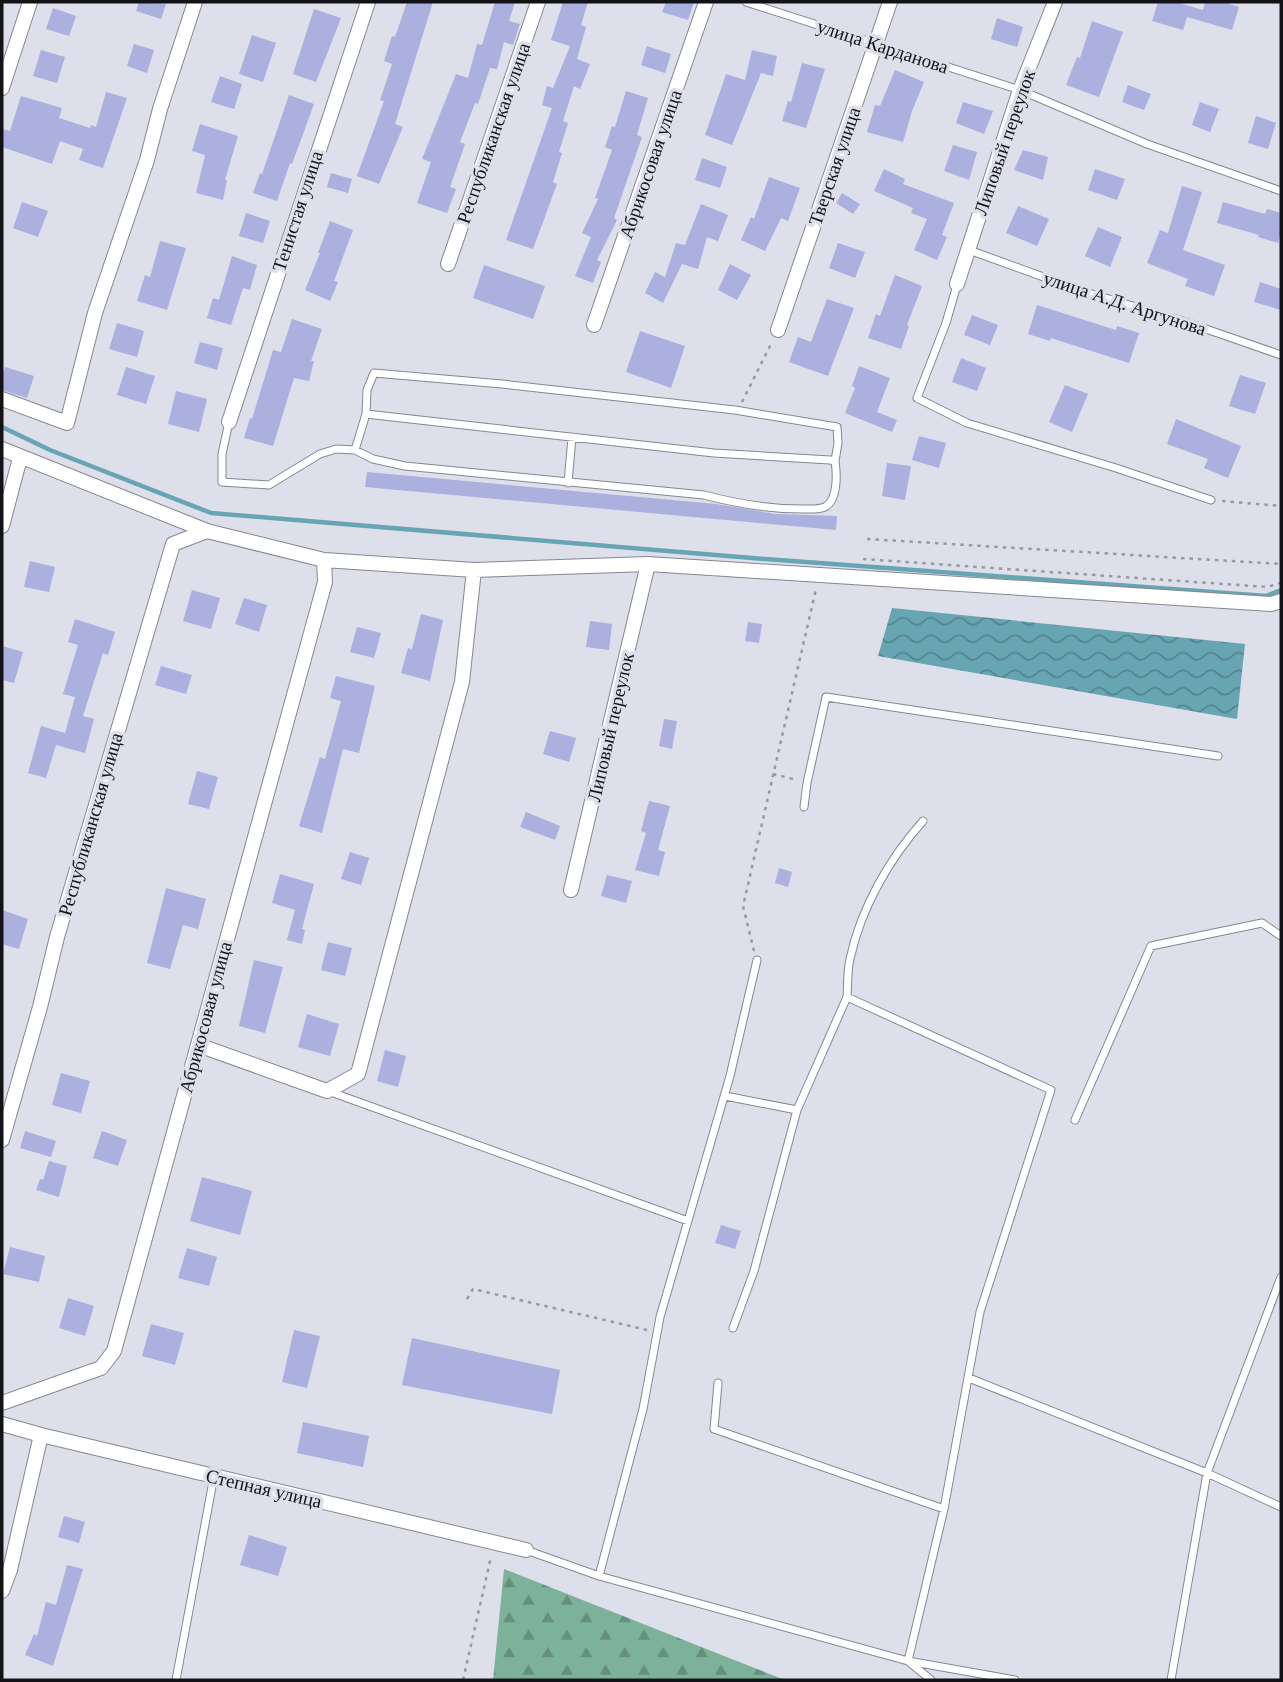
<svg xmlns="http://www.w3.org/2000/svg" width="1283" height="1682" viewBox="0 0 1283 1682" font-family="Georgia,serif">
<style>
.forest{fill:url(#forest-firs)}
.water{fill:url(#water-waves)}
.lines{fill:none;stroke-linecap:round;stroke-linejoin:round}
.stream{stroke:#68a5b2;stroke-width:4.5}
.building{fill:#abb0de}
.lane-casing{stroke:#858792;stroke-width:9}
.street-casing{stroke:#858792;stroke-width:16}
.path{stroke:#9899a3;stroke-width:2.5;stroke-dasharray:3.5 5;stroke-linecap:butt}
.lane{stroke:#fff;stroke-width:7}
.street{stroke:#fff;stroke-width:14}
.labels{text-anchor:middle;stroke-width:7;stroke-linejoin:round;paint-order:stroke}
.street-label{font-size:19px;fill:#131317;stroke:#dddfeb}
</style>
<defs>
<pattern id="forest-firs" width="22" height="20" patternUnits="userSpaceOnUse" patternTransform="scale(1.75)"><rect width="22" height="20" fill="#7db29a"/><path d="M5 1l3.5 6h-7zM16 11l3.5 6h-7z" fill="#65907d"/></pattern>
<pattern id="water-waves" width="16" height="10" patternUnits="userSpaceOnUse" patternTransform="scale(1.75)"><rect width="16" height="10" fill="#68a5b2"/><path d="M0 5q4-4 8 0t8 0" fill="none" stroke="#548590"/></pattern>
</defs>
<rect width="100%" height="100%" fill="#dddfeb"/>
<path class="forest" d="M504,1569L785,1680H493Z"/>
<path class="water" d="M892,608L1245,644L1237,719L878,656Z"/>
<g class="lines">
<path class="stream" d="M2,427L50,450L211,513L752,558L1266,596L1281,590"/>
</g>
<path class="building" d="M139,2L166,4L161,19L136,11Z
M407,2H433L395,124L403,127L379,184L357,176L384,101L380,100L392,64L384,61L392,36L395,37Z
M495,2H515L509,21L520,24L513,45L504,42L497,69L490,68L478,104L475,103L460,142L465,144L450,187L456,189L447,213L417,203L431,162L422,159L456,74L468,78L477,44L482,45Z
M563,2H588L581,25L586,27L577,59L590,64L580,89L574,86L563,121L568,123L559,152L562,153L553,182L557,184L533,249L506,240L552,108L542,105L547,86L553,88L570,46L551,40Z
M666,2H694L688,20L662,12Z
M1158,2H1176L1203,10L1205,2H1223L1239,7L1232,30L1187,17L1183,30L1152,21Z
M53,8L76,16L69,36L46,29Z
M314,9L341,18L316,82L293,74Z
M997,18L1023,27L1017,47L991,39Z
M1092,21L1123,32L1099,97L1066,85L1077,57L1080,58Z
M252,35L276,43L263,82L239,74Z
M134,44L154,50L147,73L127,66Z
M647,46L671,54L665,73L641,65Z
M41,50L65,57L57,83L33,76Z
M752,50L777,56L773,76L761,73L732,145L705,135L726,74L745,80Z
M802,63L825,69L806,128L782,121L788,101L791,102Z
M895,70L924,82L912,111L903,142L867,132L875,105L880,106Z
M220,76L242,84L234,109L211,102Z
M1128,85L1151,94L1144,110L1122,102Z
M626,91L648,98L637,135L642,137L614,218L617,220L597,260L601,262L593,283L575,276L591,237L582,233L598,199L595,198L612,150L605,147L612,126L615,127Z
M106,92L127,98L103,168L79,160L83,149L60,141L52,164L2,147V129L10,131L21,96L62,108L59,118L90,128L91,125L96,127Z
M289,95L314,104L292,164L290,163L277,201L253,193L260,173L262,174Z
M963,102L993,111L984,134L956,123Z
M1200,102L1219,109L1210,132L1192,125Z
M1256,116L1276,123L1268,149L1248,143Z
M200,124L238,136L225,180H227L223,200L196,193L205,155L192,151Z
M953,145L977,152L969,180L944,171Z
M1023,150L1048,157L1043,180L1014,170Z
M702,158L727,167L720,188L695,180Z
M884,169L905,179L903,184L954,203L942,235L947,237L937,260L914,250L927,219L911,213L913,208L874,191Z
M1095,169L1125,179L1117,200L1088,190Z
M331,173L352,179L348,193L327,187Z
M769,177L800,188L788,221L781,218L765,251L741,240L751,217L754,219Z
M1182,186L1202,192L1183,250L1225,265L1214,296L1185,286L1188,279L1147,263L1160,230L1168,233Z
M842,193L860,204L853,214L836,203Z
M22,202L48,211L38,237L13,228Z
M1223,202L1265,214L1267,209L1281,213V232L1278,243L1258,237L1259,235L1217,223Z
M701,204L728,215L718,241L707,237L698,269L682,264L663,303L645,293L655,272L665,277L676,243L685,245Z
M1018,206L1049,219L1037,246L1006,233Z
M246,213L270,221L263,243L239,236Z
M330,221L353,230L334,281L338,282L330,301L305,290L320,253H318Z
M1098,227L1122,237L1110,267L1085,256Z
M160,241L186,248L167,310L137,301L145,275L150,277Z
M838,243L865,252L855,278L829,268Z
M232,256L257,265L250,290L243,288L231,325L207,318L213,298L219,300Z
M730,264L751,275L737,300L718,290Z
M484,265L545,286L533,319L473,298Z
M895,275L922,286L907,325L909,326L901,349L868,338L876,314L880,316Z
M1260,282L1281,289V310L1254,302Z
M827,299L854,308L828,376L789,362L798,337L811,342Z
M1037,305L1116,330L1117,326L1139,333L1129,363L1051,338L1050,341L1028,334Z
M972,315L998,325L990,345L964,335Z
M292,319L322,329L311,361H314L309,381L294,378L273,446L244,438L250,418L252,419L273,350L281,352Z
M117,323L144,331L137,357L109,349Z
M640,331L685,346L671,388L626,372Z
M200,342L223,348L217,370L194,363Z
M961,358L986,368L977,391L952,382Z
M859,366L890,378L877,412L897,420L892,432L845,413L855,388L852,386Z
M5,367L34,376L27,398L2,390V376Z
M126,367L155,376L146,404L117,395Z
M1240,375L1266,383L1255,414L1229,406Z
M1065,385L1088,394L1072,432L1049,422Z
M176,391L207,399L199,432L168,424Z
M1176,419L1241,446L1228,478L1204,468L1208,459L1167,444Z
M919,436L946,443L939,468L912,460Z
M887,463L911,466L905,500L882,496Z
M367,472L716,504L776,514L837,516L836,530L365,487Z
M30,561L55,567L49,592L24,587Z
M192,590L220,598L211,629L183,621Z
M244,598L267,605L259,632L235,624Z
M421,614L443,620L430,681L401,673L408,648L412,649Z
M75,619L115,632L108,655L103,653L83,716L94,719L85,753L56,745L46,778L28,773L41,726L65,733L75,697L63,694L78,645L68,642Z
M590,621L612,624L609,650L586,647Z
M748,622L762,624L759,643L745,641Z
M357,627L381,633L374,658L350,652Z
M2,646L23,652L14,683L2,680Z
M161,666L192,675L186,694L155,685Z
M336,676L375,686L359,753L343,749L322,833L299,826L320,757L325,759L341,701L330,698Z
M664,719L677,721L672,749L659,746Z
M550,731L576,738L569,762L543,754Z
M197,771L218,777L209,809L188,804Z
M649,801L670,806L658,850L665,852L659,876L635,870L646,833L641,831Z
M526,812L560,826L555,840L520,827Z
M350,852L369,858L361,885L341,879Z
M779,868L792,872L788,887L775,883Z
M280,874L314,884L302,929L305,930L302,944L287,940L295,910L272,903Z
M607,875L632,881L626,903L601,896Z
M166,888L206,899L198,929L183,925L170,969L147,963Z
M2,910L28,919L19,949L2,944Z
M328,942L352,948L345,976L321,970Z
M254,960L283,967L265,1033L239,1026Z
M307,1014L339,1024L330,1056L298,1047Z
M385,1050L406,1056L398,1087L377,1081Z
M61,1073L90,1081L81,1113L52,1105Z
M25,1131L56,1141L51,1157L20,1148Z
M102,1131L127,1140L118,1166L93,1158Z
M49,1161L67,1166L59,1197L36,1190L40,1179L43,1180Z
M202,1177L252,1191L240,1235L190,1221Z
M721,1225L741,1231L735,1249L715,1243Z
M10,1247L45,1256L39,1282L3,1274Z
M187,1248L217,1257L209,1286L178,1278Z
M68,1298L94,1306L85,1336L59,1328Z
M151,1324L184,1333L175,1365L142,1356Z
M294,1330L320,1336L307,1388L282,1382Z
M412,1338L560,1370L552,1414L402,1385Z
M303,1422L369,1436L363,1467L297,1453Z
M64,1516L85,1522L79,1543L58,1537Z
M249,1535L287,1547L278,1576L240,1565Z
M67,1565L83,1569L53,1666L25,1655L34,1634L37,1636L46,1602L56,1605Z"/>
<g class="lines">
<g class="lane-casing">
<path id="lane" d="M746,2L1020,90L1147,144L1281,191
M969,250L1082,291L1180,320L1281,355
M957,285L946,323L917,398L967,423L1116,468L1211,500
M366,414L367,390L374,373L502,384L735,410L837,427L838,443L835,461
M229,422L222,454V482L269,485L320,454L336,449L355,450L373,459L405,466L704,495C738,504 767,509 802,509C809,509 818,510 825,507C838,500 837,474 835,461L830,460L714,453L366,414L355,450
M568,483L572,437
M804,807L807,783L826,697L1218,756
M923,821C889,859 861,908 850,959C847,971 848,985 847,997L1051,1090L980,1312L944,1509L908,1661L931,1680
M328,1091L688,1221
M725,1096L797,1110
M1075,1120L1151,946L1262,923L1281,936
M733,1328L754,1271L797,1110L847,997
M969,1378L1207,1473L1281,1507
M718,1383L714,1429L944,1509
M526,1550L599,1576L908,1661L1015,1680
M599,1576L643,1409L660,1317L730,1076L757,960
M176,1680L214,1476
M1171,1680L1207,1473L1281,1277"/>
</g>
<g class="street-casing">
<path id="street" d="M2,88L30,2
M448,264L538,2
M957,284L1020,90L1055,2
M594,325L706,2
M778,330L890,2
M2,399L67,423L95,313L147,160L160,109L195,2
M229,422L368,2
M2,449L207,531L324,560L474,570L648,564L1271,604L1281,601
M2,526L20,458
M571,890L648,564
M198,1045L327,1091L358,1074L462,682L474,570
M2,1140L40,1007L57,937L173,544L207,531
M2,1403L101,1368L114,1351L325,582L324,560
M2,1424L41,1435L526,1550
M2,1591L10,1570L41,1435"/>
</g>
<path class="path" d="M742,402L772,342
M1222,501L1281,506
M867,539L1281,564
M863,559L1267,587L1281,583
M773,774L797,780
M754,951L743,906L816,589
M467,1299L473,1289L647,1330
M463,1680L491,1557"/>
<use href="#lane" class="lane"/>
<use href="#street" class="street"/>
</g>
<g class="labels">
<g class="street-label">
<text transform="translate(883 46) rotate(18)" y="7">улица Карданова</text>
<text transform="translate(493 133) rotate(-71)" y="7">Республиканская улица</text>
<text transform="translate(1004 142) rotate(-71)" y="7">Липовый переулок</text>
<text transform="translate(650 164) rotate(-71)" y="7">Абрикосовая улица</text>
<text transform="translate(834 166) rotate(-71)" y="7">Тверская улица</text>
<text transform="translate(297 211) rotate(-72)" y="7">Тенистая улица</text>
<text transform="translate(1125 303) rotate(18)" y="7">улица А.Д. Аргунова</text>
<text transform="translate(610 727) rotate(-77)" y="7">Липовый переулок</text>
<text transform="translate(90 824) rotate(-74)" y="7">Республиканская улица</text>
<text transform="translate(205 1017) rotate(-75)" y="7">Абрикосовая улица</text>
<text transform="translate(264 1488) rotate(13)" y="7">Степная улица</text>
</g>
</g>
<rect width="1283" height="1682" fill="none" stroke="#131317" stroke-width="7"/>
</svg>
